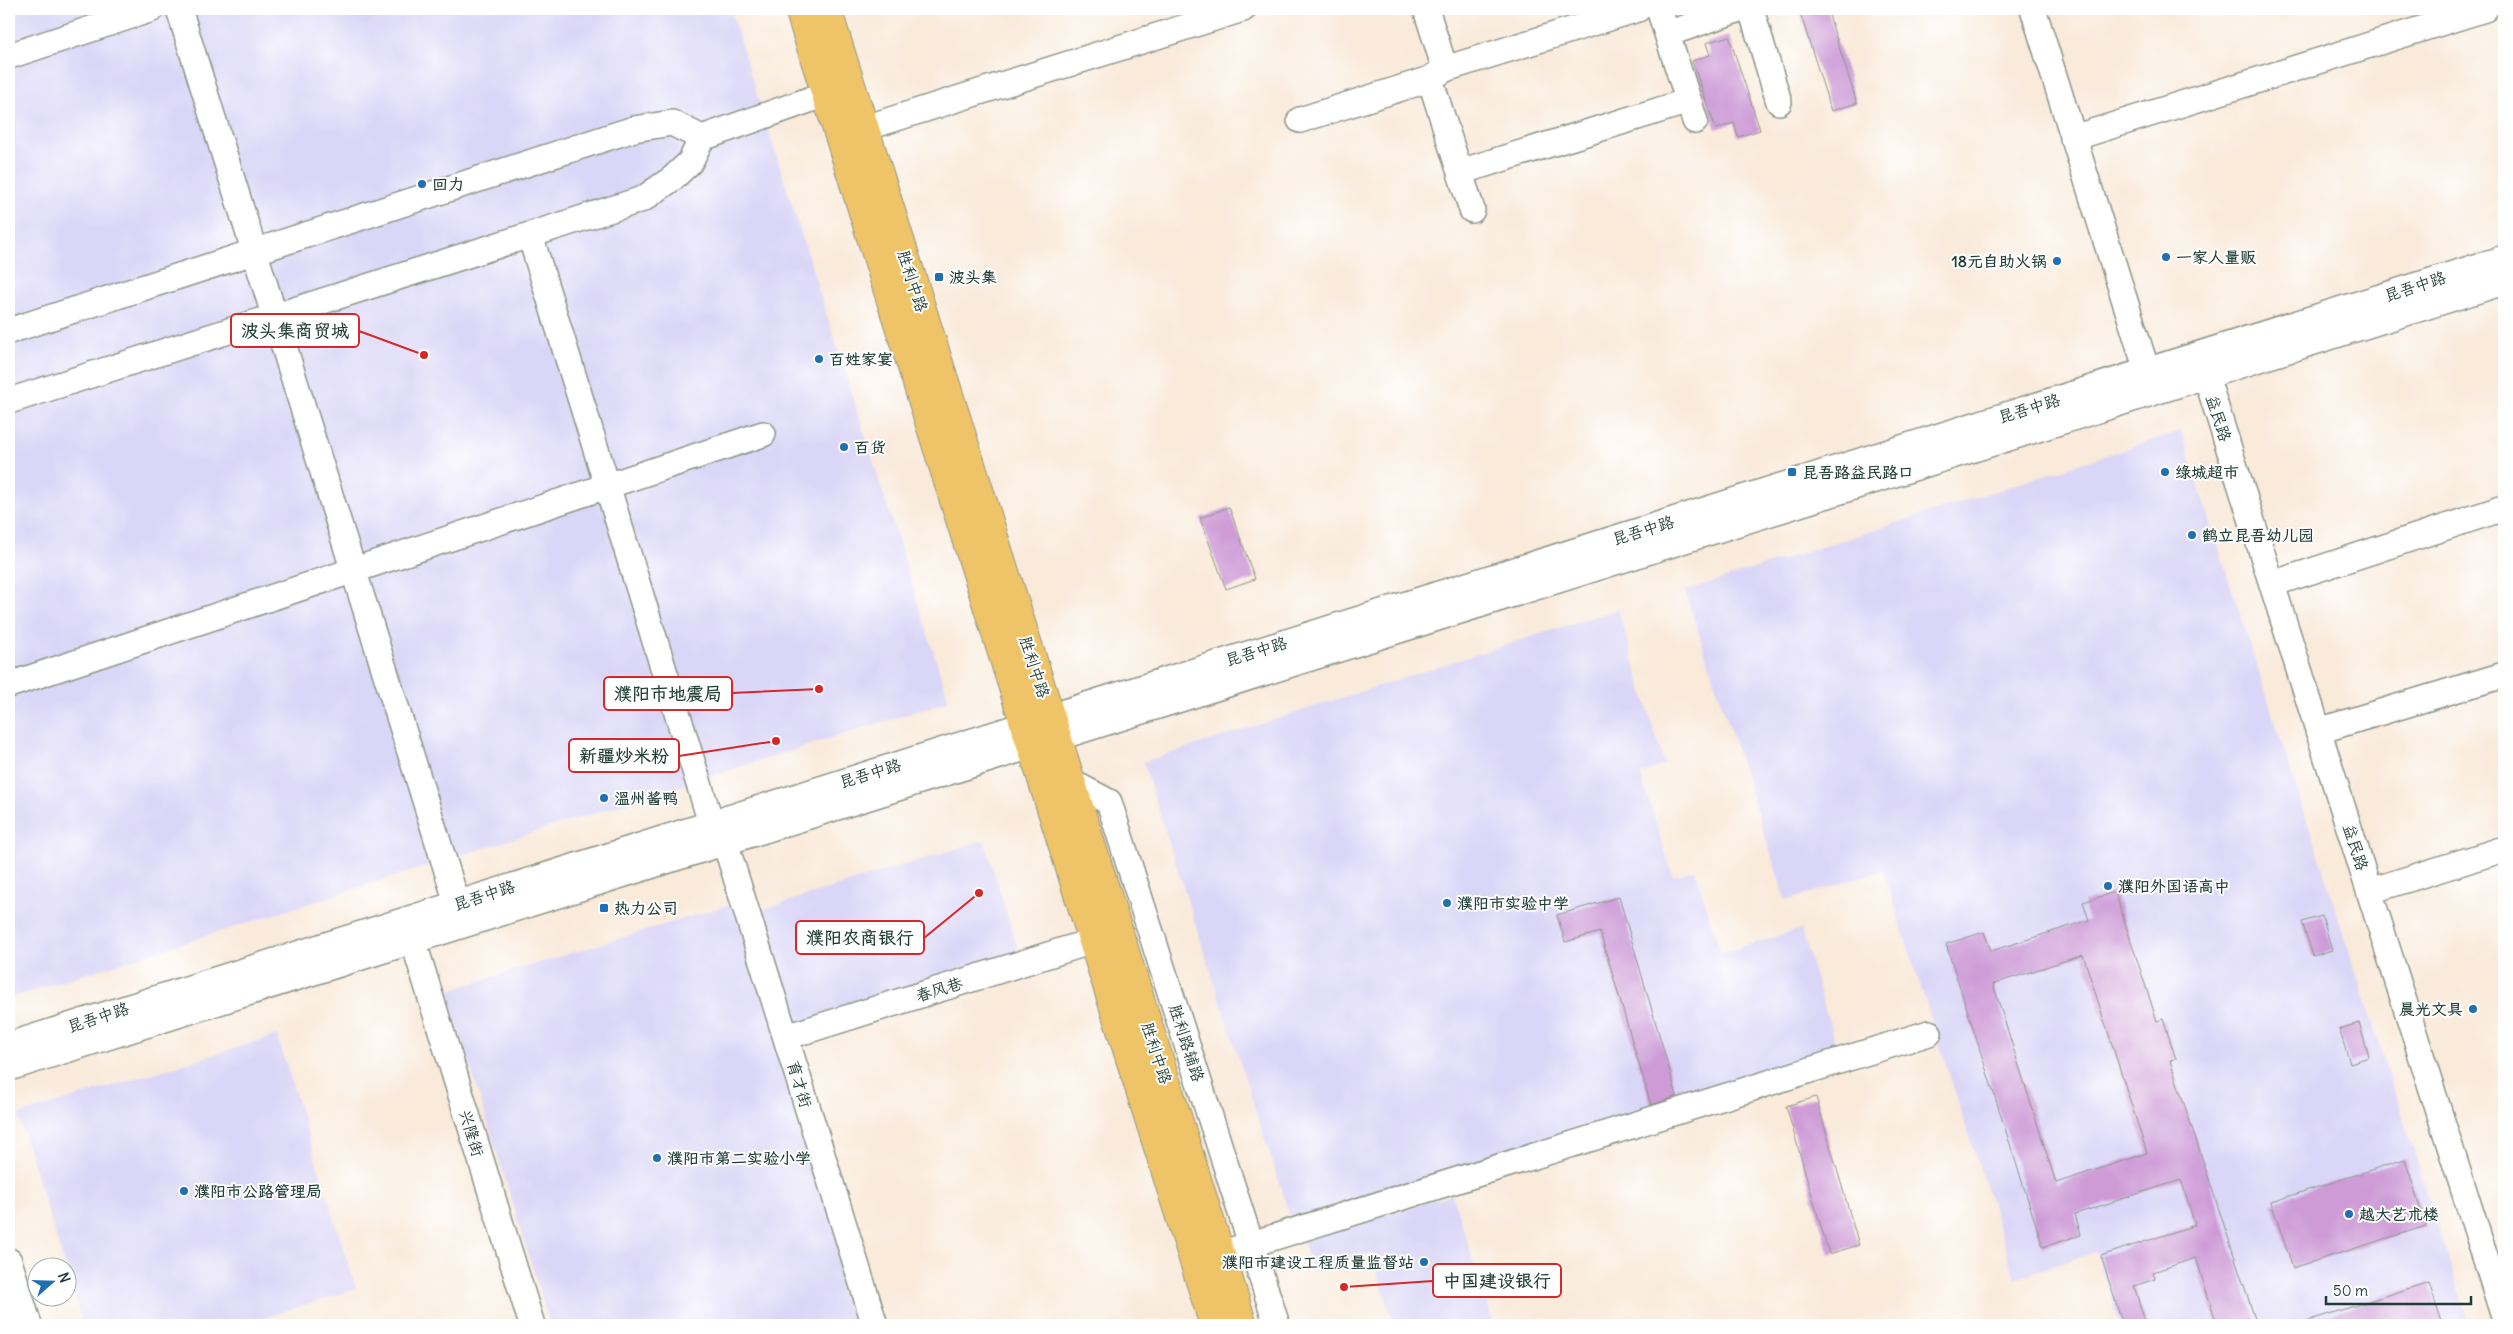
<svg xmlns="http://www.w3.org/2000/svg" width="2513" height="1334" viewBox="0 0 2513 1334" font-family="Delius,'LXGW WenKai TC',sans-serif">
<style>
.built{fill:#dad6f7}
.building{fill:#ce9bd7;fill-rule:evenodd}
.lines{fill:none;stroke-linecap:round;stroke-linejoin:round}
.minor-casing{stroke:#8c9487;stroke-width:28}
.major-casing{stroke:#8c9487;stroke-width:30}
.minor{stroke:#fff;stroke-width:25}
.major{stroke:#efc469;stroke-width:28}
.poi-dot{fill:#1f6fb2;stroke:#fff;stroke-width:2}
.labels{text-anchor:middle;stroke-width:4;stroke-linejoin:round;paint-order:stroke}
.poi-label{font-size:16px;font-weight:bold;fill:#1f3d34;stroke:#fff;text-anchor:start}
.street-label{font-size:16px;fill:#1f3d34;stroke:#fff}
.leader{fill:none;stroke:#d62828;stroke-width:2}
.callout-dot{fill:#d62828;stroke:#fff;stroke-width:2}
.callout{fill:#fff;stroke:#d62828;stroke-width:2}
.callout-label{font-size:18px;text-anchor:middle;font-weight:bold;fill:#1f3d34}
</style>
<rect width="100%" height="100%" fill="#fff"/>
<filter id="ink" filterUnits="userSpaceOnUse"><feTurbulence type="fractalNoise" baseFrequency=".02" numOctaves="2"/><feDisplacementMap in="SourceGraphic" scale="10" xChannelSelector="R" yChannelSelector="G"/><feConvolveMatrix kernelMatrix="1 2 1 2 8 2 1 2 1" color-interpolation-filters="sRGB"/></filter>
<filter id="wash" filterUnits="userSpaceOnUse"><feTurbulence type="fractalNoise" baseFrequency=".0096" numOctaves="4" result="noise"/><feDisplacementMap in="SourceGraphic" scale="20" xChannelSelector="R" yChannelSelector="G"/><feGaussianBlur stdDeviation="1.12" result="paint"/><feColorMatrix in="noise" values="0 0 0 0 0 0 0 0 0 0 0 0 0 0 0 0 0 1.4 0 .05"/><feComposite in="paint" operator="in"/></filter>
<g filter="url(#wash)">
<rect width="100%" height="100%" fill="#f9eada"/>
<path class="built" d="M9,9H730L949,701L10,998Z
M2181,431L2470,1325H2120L2096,1252L2015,1278L1883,870L1786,901L1685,591Z
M1618,609L1665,765L1640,774L1673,876L1695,870L1721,953L1801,929L1838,1052L1291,1220L1143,762Z
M984,840L1020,955L794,1026L758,911Z
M738,902L868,1325H550L447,991Z
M277,1035L356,1289L247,1323V1325H83L68,1274V1266H65L18,1115Z
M1452,1194L1494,1325H1394L1371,1253L1313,1271L1303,1241Z"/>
<g id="blocks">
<path class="building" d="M1799,9H1827L1857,103L1831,111Z
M1729,36L1760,130L1738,137L1734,123L1716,129L1692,61L1710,55L1706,43Z
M1229,507L1255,579L1226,589L1200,518Z
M2115,892L2157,1021L2163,1019L2176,1059L2170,1061L2257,1325H2217L2196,1258L2153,1272L2155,1279L2134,1286L2146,1325H2123L2101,1256L2195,1225L2181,1180L2075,1214L2081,1235L2043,1247L1946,944L1984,932L1991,951L2089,920L2083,902ZM2083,955L2147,1153L2056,1183L1993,984Z
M1619,897L1677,1096L1651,1105L1600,932L1565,942L1557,915Z
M2322,916L2332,950L2313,956L2302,922Z
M2359,1023L2369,1057L2350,1063L2339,1029Z
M1816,1097L1859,1245L1829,1254L1786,1106Z
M2405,1159L2426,1226L2293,1268L2271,1202Z
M2429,1282L2443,1325H2305L2304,1322Z"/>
</g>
</g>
<g filter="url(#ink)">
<use href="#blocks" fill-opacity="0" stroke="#8c9487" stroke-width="1"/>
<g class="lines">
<g class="minor-casing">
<path id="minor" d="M179,9L457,903
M1426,9L1445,69
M1659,9L1695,121
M1751,9L1779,102
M2033,9L2147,371
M1211,19L1243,9
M1667,34L1740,9
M9,56L152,9
M1430,79L1472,210
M1300,120L1430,79L1445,69L1638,9
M865,128L1211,19L1208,9
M2073,138L2485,9
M1460,172L1689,101
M530,235L711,823
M9,331L634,129L672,123L702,138
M2206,376L2504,1317
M9,401L643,199L673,178L690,162L702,138L826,94
M2272,584L2504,508
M9,685L763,434
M2318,731L2504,675
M1071,782L1109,802L1277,1325
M725,842L875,1325
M2370,891L2504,849
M413,940L532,1325
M786,1037L1093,941
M9,1045L2504,258
M9,1068L2504,282
M1220,1254L1929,1033
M9,1261L29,1325"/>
</g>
<g class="major-casing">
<path id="major" d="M799,9L1214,1325
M827,9L1243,1325"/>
</g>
<use href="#minor" class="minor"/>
<use href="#major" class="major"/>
</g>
</g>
<g class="poi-dot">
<circle cx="422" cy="184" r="5"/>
<circle cx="2166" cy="257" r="5"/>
<circle cx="2057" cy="261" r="5"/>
<rect x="934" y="272" width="10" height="10" rx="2.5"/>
<circle cx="819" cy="359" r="5"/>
<circle cx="844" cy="447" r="5"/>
<rect x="1787" y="467" width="10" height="10" rx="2.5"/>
<circle cx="2165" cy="472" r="5"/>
<circle cx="2192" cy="535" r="5"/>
<circle cx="604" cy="798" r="5"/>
<circle cx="2108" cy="886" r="5"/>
<circle cx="1447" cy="903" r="5"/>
<rect x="599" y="903" width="10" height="10" rx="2.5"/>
<circle cx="2473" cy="1009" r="5"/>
<circle cx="657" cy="1158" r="5"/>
<circle cx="184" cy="1191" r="5"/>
<circle cx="2349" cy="1214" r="5"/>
<circle cx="1424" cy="1262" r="5"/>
</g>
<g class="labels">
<g class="poi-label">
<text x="432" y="190">回力</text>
<text x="2176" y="263">一家人量贩</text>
<text x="2047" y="267" text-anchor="end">18元自助火锅</text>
<text x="949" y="283">波头集</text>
<text x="829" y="365">百姓家宴</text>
<text x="854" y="453">百货</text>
<text x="1802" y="478">昆吾路益民路口</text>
<text x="2175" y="478">绿城超市</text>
<text x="2202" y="541">鹤立昆吾幼儿园</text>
<text x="614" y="804">温州酱鸭</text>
<text x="2118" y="892">濮阳外国语高中</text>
<text x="1457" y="909">濮阳市实验中学</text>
<text x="614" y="914">热力公司</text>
<text x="2463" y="1015" text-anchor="end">晨光文具</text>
<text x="667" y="1164">濮阳市第二实验小学</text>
<text x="194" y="1197">濮阳市公路管理局</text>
<text x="2359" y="1220">越大艺术楼</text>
<text x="1414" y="1268" text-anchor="end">濮阳市建设工程质量监督站</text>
</g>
<g class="street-label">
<text transform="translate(913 281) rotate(72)" y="6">胜利中路</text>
<text transform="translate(2415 286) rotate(-18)" y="6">昆吾中路</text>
<text transform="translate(2029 408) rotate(-17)" y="6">昆吾中路</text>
<text transform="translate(2219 418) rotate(72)" y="6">益民路</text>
<text transform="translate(1643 530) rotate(-17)" y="6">昆吾中路</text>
<text transform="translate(1256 651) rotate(-17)" y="6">昆吾中路</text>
<text transform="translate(1035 667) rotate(72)" y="6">胜利中路</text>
<text transform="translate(870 773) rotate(-17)" y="6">昆吾中路</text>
<text transform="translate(2356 847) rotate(72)" y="6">益民路</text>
<text transform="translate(484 895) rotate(-18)" y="6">昆吾中路</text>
<text transform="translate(939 989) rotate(-17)" y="6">春风巷</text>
<text transform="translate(98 1017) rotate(-18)" y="6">昆吾中路</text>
<text transform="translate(1187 1043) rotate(72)" y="6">胜利路辅路</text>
<text transform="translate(1157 1053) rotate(72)" y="6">胜利中路</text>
<text transform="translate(800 1084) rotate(73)" y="6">育才街</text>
<text transform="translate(472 1133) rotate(73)" y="6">兴隆街</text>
</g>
</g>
<path class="leader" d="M424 355L359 331M819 689L732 693M776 741L679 756M979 893L924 938M1344 1287L1433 1281"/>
<g class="callout-dot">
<circle cx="424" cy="355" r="5"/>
<circle cx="819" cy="689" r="5"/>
<circle cx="776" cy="741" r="5"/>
<circle cx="979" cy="893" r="5"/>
<circle cx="1344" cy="1287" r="5"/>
</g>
<g class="callout">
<rect x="231" y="314" width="128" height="33" rx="5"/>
<rect x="604" y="677" width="128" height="33" rx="5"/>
<rect x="569" y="739" width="110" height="33" rx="5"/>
<rect x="796" y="921" width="128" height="33" rx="5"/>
<rect x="1433" y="1264" width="128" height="33" rx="5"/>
</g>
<g class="callout-label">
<text x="295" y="337">波头集商贸城</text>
<text x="668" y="700">濮阳市地震局</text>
<text x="624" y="762">新疆炒米粉</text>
<text x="860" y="944">濮阳农商银行</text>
<text x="1497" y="1287">中国建设银行</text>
</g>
<rect width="2513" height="1334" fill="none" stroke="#fff" stroke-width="30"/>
<g transform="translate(52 1282) rotate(70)"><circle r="24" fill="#ffffff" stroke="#a5b1ae"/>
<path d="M0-4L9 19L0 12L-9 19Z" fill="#1f6fb2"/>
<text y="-8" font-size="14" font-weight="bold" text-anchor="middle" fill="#1f3d34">N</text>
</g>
<path d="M2326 1296v8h145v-8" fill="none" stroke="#1f3d34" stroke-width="2.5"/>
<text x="2333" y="1296" font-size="15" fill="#1f3d34" stroke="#ffffff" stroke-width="4" paint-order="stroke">50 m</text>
</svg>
